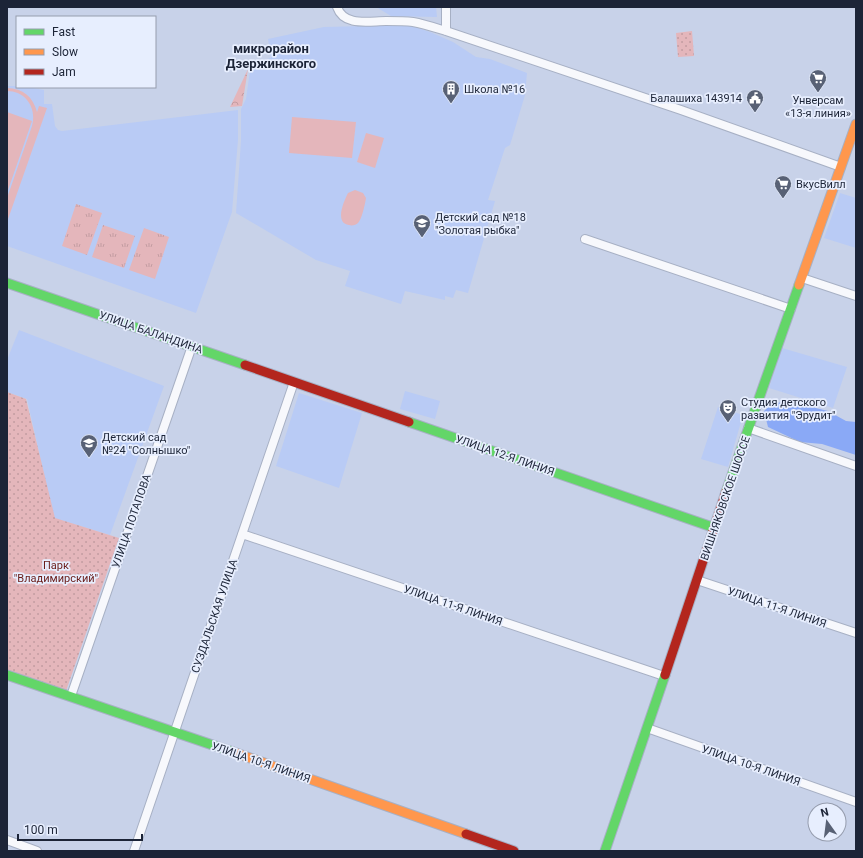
<svg xmlns="http://www.w3.org/2000/svg" width="863" height="858" viewBox="0 0 863 858" font-family="Roboto,sans-serif">
<style>
.built{fill:#b9cbf5}
.grass{fill:url(#grass-tufts)}
.forest{fill:url(#forest-crowns)}
.park{fill:url(#park-dots)}
.pitch{fill:#e4b6bb}
.water{fill:#8aa9f6}
.lines{fill:none;stroke-linecap:round;stroke-linejoin:round}
.street-casing{stroke:#a7b0c4;stroke-width:10}
.fast-casing{stroke:#a7b0c4;stroke-width:11}
.slow-casing{stroke:#a7b0c4;stroke-width:11}
.jam-casing{stroke:#a7b0c4;stroke-width:11}
.street{stroke:#f7f8fc;stroke-width:8}
.fast{stroke:#63d668;stroke-width:9}
.slow{stroke:#ff974d;stroke-width:9}
.jam{stroke:#b3261e;stroke-width:9}
.labels{text-anchor:middle;stroke-width:3.5;stroke-linejoin:round;paint-order:stroke}
.poi-label{font-size:11px;fill:#1c2437;stroke:#e7eefe;text-anchor:start}
.street-label{font-size:11px;fill:#1c2437;stroke:#e7eefe}
.park-label{font-size:11px;fill:#691b18;stroke:#e7eefe}
.quarter-label{font-size:13px;font-weight:bold;fill:#1c2437;stroke:#e7eefe}
</style>
<defs>
<pattern id="grass-tufts" width="24" height="20" patternUnits="userSpaceOnUse"><rect width="24" height="20" fill="#e4b6bb"/><path d="M3 7l-1-3M5 7V3M7 7l1-3M15 17l-1-3M17 17v-4M19 17l1-3" fill="none" stroke="#c39ca1"/></pattern>
<pattern id="forest-crowns" width="20" height="18" patternUnits="userSpaceOnUse"><rect width="20" height="18" fill="#e4b6bb"/><path d="M2 6a3 3 0 1 1 6 0M12 15a3 3 0 1 1 6 0" fill="none" stroke="#c39ca1"/></pattern>
<pattern id="park-dots" width="8" height="8" patternUnits="userSpaceOnUse"><rect width="8" height="8" fill="#e4b6bb"/><path d="M2 2h.1M6 6h.1" fill="none" stroke="#c39ca1" stroke-width="1.8" stroke-linecap="round"/></pattern>
</defs>
<rect width="100%" height="100%" fill="#c8d2e9"/>
<path class="built" d="M376,7H436L437,17L391,16Z
M409,25L430,32L453,42L476,57L490,59L527,73L525,95L510,145L505,148L488,200L495,201L468,293L456,290L453,298L445,296V300L405,291L401,304L345,286L350,271L316,260L236,213L241,141V109L246,99L251,63L271,58L268,39L324,27Z
M7,86H17V87H28L44,90V104H52L55,126L58,130L62,131L238,110V140L232,212L196,313L7,246Z
M840,193L856,198V248L824,238Z
M19,330L164,386L110,535L54,518L27,399L7,392V360Z
M782,348L847,367L833,408L769,388Z
M405,391L440,401L435,419L400,409Z
M299,393L362,413L339,488L276,466Z
M718,407L743,415L728,467L701,459Z"/>
<path class="grass" d="M76,204L102,213L87,255L62,246Z
M103,225L135,236L124,268L92,257Z
M144,228L169,237L155,279L129,270Z"/>
<path class="forest" d="M248,69L242,106L230,107Z"/>
<path class="park" d="M692,31L694,56L678,57L676,33Z
M7,392L26,399L55,518L119,538L66,691L7,672Z"/>
<path class="pitch" d="M7,88C23,88 33,97 37,112L39,106L47,108L7,222V198L32,126C37,108 26,91 7,91Z
M7,112L32,121L7,193Z
M292,117L356,122L352,158L289,153Z
M366,133L384,138L375,168L357,162Z
M355,190L363,193L366,198C365,204 362,219 358,223C356,225 352,226 349,225C334,223 344,201 348,193Z"/>
<path class="water" d="M787,401L828,411L846,421L856,422V455L822,444L800,442L768,427L764,411L772,404Z"/>
<g class="lines">
<g class="street-casing">
<path id="street" d="M337,7C344,27 369,21 386,21C395,21 405,21 413,22C424,24 436,28 446,31L681,110L841,167
M446,7V31
M585,239L791,309
M802,278L856,296
M748,428L856,466
M242,534L664,676
M697,580L856,633
M71,696L192,346
M647,728L856,802
M7,840L37,851
M134,851L294,382"/>
</g>
<g class="fast-casing">
<path id="fast" d="M7,283L245,365
M409,422L715,528
M726,492L799,285
M7,675L233,752
M605,851L665,675"/>
</g>
<g class="slow-casing">
<path id="slow" d="M799,285L856,124
M233,752L466,834"/>
</g>
<g class="jam-casing">
<path id="jam" d="M245,365L409,422
M665,675L726,492
M466,834L514,851"/>
</g>
<use href="#street" class="street"/>
<use href="#fast" class="fast"/>
<use href="#slow" class="slow"/>
<use href="#jam" class="jam"/>
</g>
<defs>
<g id="supermarket-pin" transform="scale(0.9)"><path d="M0 17L-7.5 6A9.5 9.5 0 1 1 7.5 6Z" fill="#586175" stroke="#e7eefe"/><path d="M-6-5.5h2.5l.6 2H6L4.5 2H-2.5L-4.4-4H-6ZM-1.5 3.2a1.3 1.3 0 1 0 .1 0ZM3 3.2a1.3 1.3 0 1 0 .1 0Z" fill="#fff"/></g>
<g id="building-pin" transform="scale(0.9)"><path d="M0 17L-7.5 6A9.5 9.5 0 1 1 7.5 6Z" fill="#586175" stroke="#e7eefe"/><path d="M-4-6H4V6H1V3H-1V6H-4ZM-2.5-4.3h1.7v1.8h-1.7ZM.8-4.3h1.7v1.8H.8ZM-2.5-1h1.7V.8h-1.7ZM.8-1h1.7V.8H.8Z" fill="#fff"/></g>
<g id="civic-pin" transform="scale(0.9)"><path d="M0 17L-7.5 6A9.5 9.5 0 1 1 7.5 6Z" fill="#586175" stroke="#e7eefe"/><path d="M-.6-6.5H3V-4.5H.6V-3L4-1V1h2V6H-6V1h2V-1L-.6-3ZM-1.2 2.5V6h2.4V2.5Z" fill="#fff"/></g>
<g id="school-pin" transform="scale(0.9)"><path d="M0 17L-7.5 6A9.5 9.5 0 1 1 7.5 6Z" fill="#586175" stroke="#e7eefe"/><path d="M0-5L7-2L0 1L-7-2ZM-4 1L0 2.5L4 1V4Q0 6-4 4Z" fill="#fff"/></g>
<g id="theatre-pin" transform="scale(0.9)"><path d="M0 17L-7.5 6A9.5 9.5 0 1 1 7.5 6Z" fill="#586175" stroke="#e7eefe"/><path d="M-5-5.5Q0-4 5-5.5V0Q5 5 0 6Q-5 5-5 0ZM-3.3-2.5H-1v1.5H-3.3ZM1-2.5H3.3v1.5H1ZM-2.8 1Q0 5.5 2.8 1Z" fill="#fff"/></g>
</defs>
<g fill-rule="evenodd">
<use href="#supermarket-pin" x="818" y="78"/>
<use href="#building-pin" x="451" y="89"/>
<use href="#civic-pin" x="755" y="98"/>
<use href="#supermarket-pin" x="783" y="184"/>
<use href="#school-pin" x="422" y="223"/>
<use href="#theatre-pin" x="728" y="408"/>
<use href="#school-pin" x="89" y="443"/>
</g>
<g class="labels">
<g class="poi-label">
<text x="464" y="93">Школа №16</text>
<text x="742" y="102" text-anchor="end">Балашиха 143914</text>
<text x="818" y="104" text-anchor="middle">Унверсам<tspan x="818" dy="13">«13-я линия»</tspan></text>
<text x="796" y="188">ВкусВилл</text>
<text x="435" y="221">Детский сад №18<tspan x="435" dy="13">"Золотая рыбка"</tspan></text>
<text x="741" y="406">Студия детского<tspan x="741" dy="13">развития "Эрудит"</tspan></text>
<text x="102" y="441">Детский сад<tspan x="102" dy="13">№24 "Солнышко"</tspan></text>
</g>
<g class="street-label">
<text transform="translate(151 332) rotate(19)" y="4">УЛИЦА БАЛАНДИНА</text>
<text transform="translate(505 455) rotate(19)" y="4">УЛИЦА 12-Я ЛИНИЯ</text>
<text transform="translate(725 498) rotate(-71)" y="4">ВИШНЯКОВСКОЕ ШОССЕ</text>
<text transform="translate(131 521) rotate(-71)" y="4">УЛИЦА ПОТАПОВА</text>
<text transform="translate(453 605) rotate(19)" y="4">УЛИЦА 11-Я ЛИНИЯ</text>
<text transform="translate(777 607) rotate(19)" y="4">УЛИЦА 11-Я ЛИНИЯ</text>
<text transform="translate(214 616) rotate(-71)" y="4">СУЗДАЛЬСКАЯ УЛИЦА</text>
<text transform="translate(261 762) rotate(19)" y="4">УЛИЦА 10-Я ЛИНИЯ</text>
<text transform="translate(751 765) rotate(19)" y="4">УЛИЦА 10-Я ЛИНИЯ</text>
</g>
<g class="park-label">
<text x="56" y="569">Парк<tspan x="56" dy="13">"Владимирский"</tspan></text>
</g>
<g class="quarter-label">
<text x="271" y="53">микрорайон<tspan x="271" dy="15">Дзержинского</tspan></text>
</g>
</g>
<rect width="863" height="858" fill="none" stroke="#1c2437" stroke-width="16"/>
<rect x="16" y="16" width="140" height="72" fill="#e7eefe" stroke="#969dae"/>
<rect x="24" y="29" width="20" height="6" fill="#63d668" stroke="#969dae"/>
<text x="52" y="36" font-size="12" fill="#1c2437">Fast</text>
<rect x="24" y="49" width="20" height="6" fill="#ff974d" stroke="#969dae"/>
<text x="52" y="56" font-size="12" fill="#1c2437">Slow</text>
<rect x="24" y="69" width="20" height="6" fill="#b3261e" stroke="#969dae"/>
<text x="52" y="76" font-size="12" fill="#1c2437">Jam</text>
<g transform="translate(827 822) rotate(346)"><circle r="19" fill="#e7eefe" stroke="#969dae"/>
<path d="M0-3L7 15L0 10L-7 15Z" fill="#586175"/>
<text y="-6" font-size="11" font-weight="bold" text-anchor="middle" fill="#1c2437">N</text>
</g>
<path d="M18 834v6h124v-6" fill="none" stroke="#1c2437" stroke-width="2"/>
<text x="24" y="834" font-size="12" fill="#1c2437" stroke="#e7eefe" stroke-width="3" paint-order="stroke">100 m</text>
</svg>
